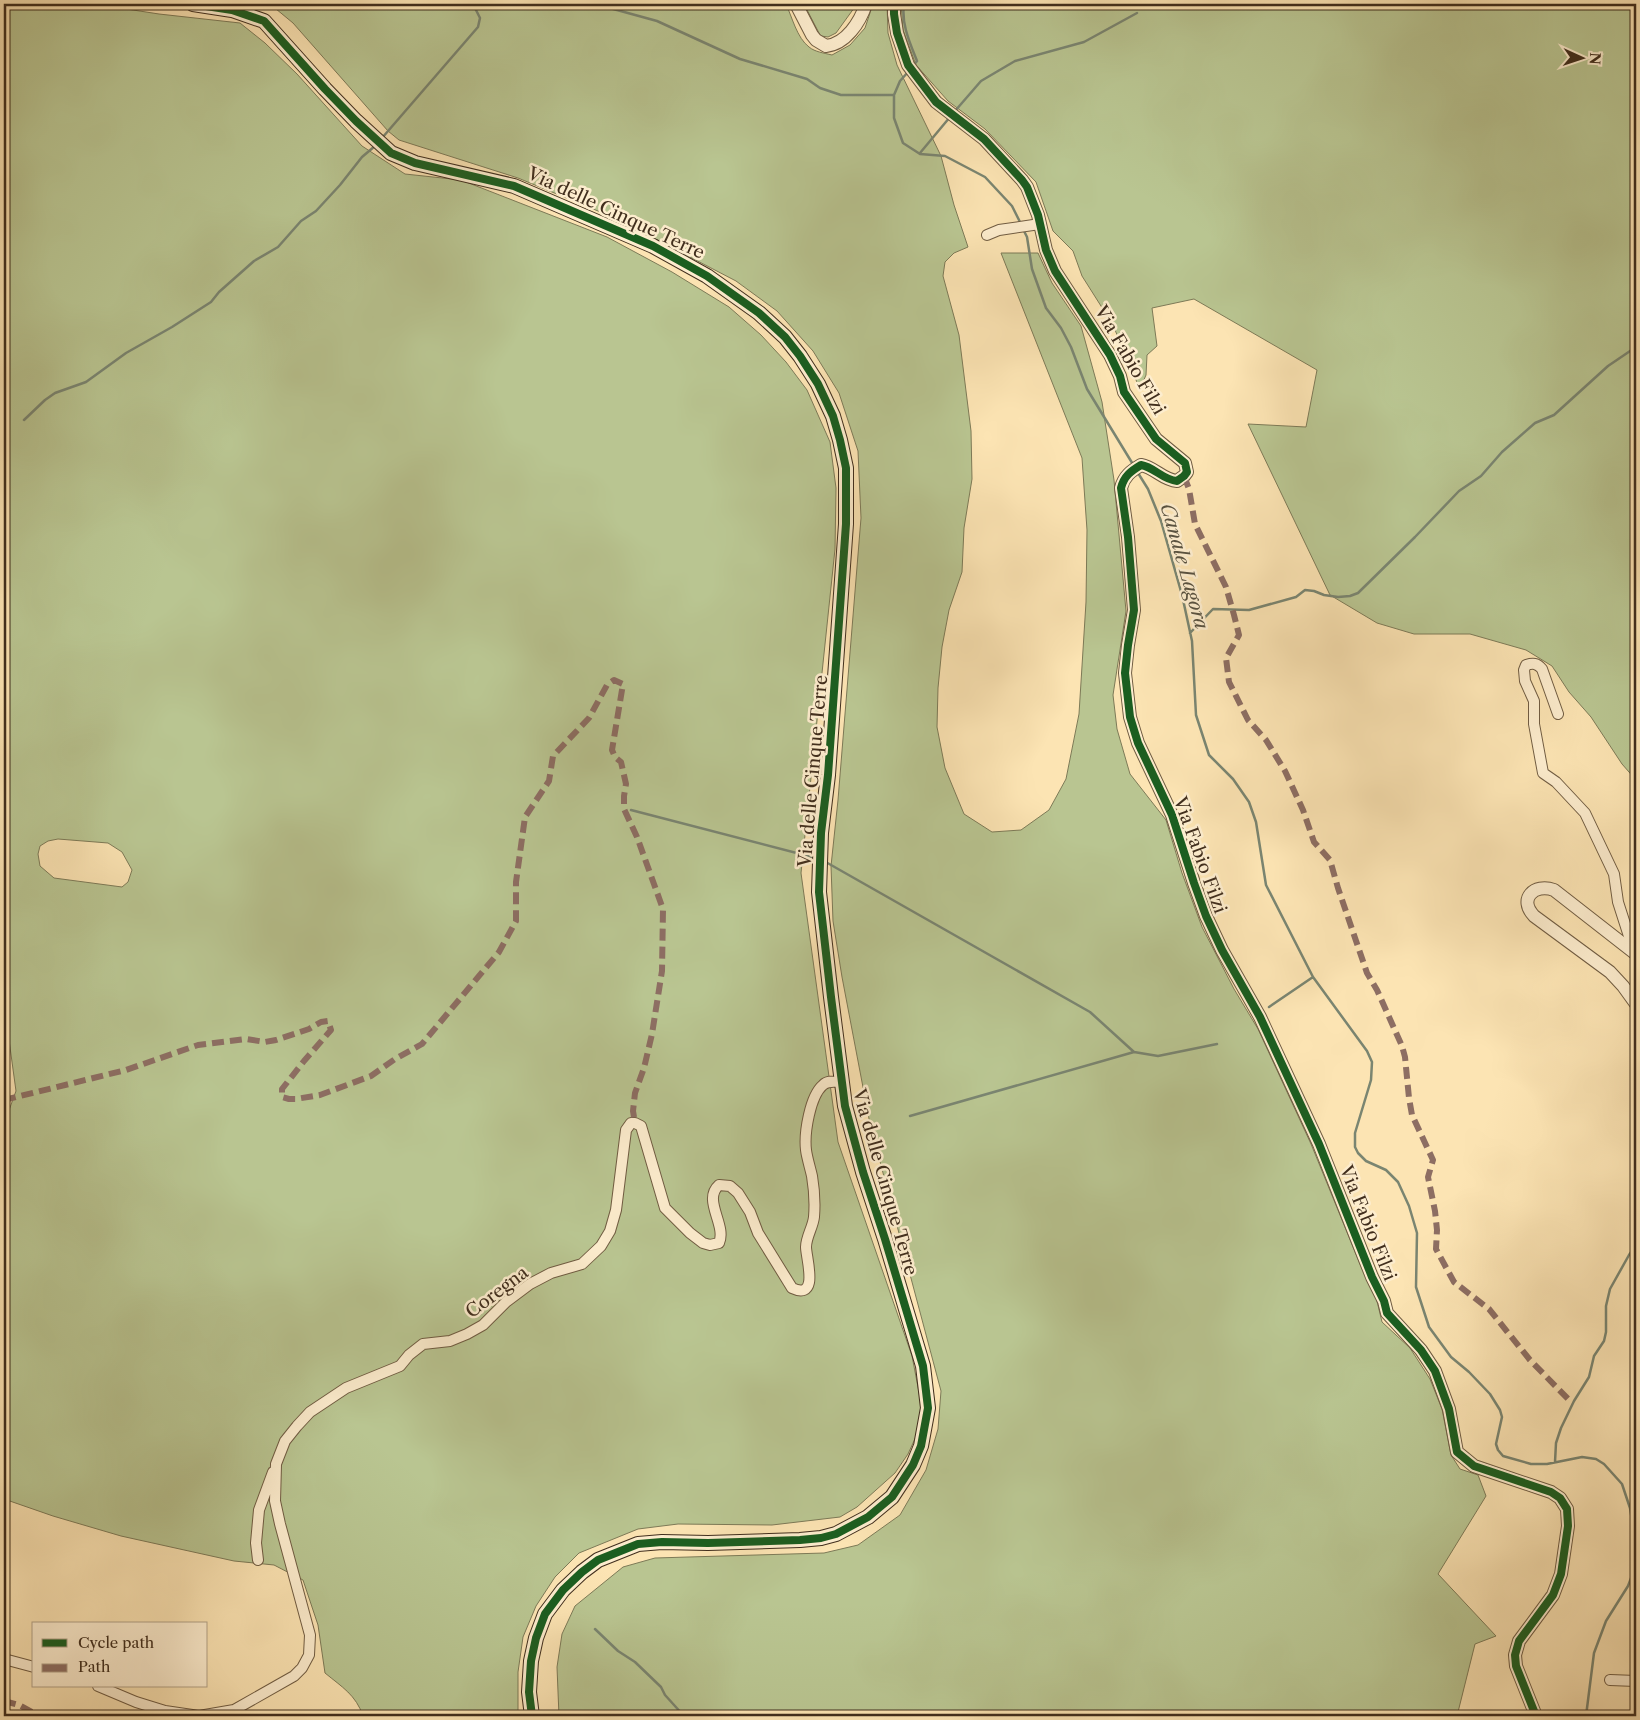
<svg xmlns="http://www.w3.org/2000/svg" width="1640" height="1720" viewBox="0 0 1640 1720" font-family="'Libre Caslon Text',serif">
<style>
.green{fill:#b9c591;stroke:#7d7a57;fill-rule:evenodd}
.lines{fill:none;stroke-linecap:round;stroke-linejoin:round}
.stream{stroke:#7a8571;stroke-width:2.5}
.minor-casing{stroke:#705c42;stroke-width:12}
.tertiary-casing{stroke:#705c42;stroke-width:14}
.secondary-casing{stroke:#412e1d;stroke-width:16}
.minor{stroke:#fdedce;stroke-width:10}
.tertiary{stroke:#fdedce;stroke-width:12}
.secondary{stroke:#fdedce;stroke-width:14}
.quiet{stroke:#8d6e63;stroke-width:6;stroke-dasharray:12 6;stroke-linecap:butt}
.cycleway-casing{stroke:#fdedce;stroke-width:11}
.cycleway{stroke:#1b5e20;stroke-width:8}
.labels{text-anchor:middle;stroke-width:5;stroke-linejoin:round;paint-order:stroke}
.street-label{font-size:18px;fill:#412e1d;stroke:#fdedce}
.water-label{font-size:19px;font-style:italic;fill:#595240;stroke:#fdedce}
</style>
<rect width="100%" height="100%" fill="#fce4b3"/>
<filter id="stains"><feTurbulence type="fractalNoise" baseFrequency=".004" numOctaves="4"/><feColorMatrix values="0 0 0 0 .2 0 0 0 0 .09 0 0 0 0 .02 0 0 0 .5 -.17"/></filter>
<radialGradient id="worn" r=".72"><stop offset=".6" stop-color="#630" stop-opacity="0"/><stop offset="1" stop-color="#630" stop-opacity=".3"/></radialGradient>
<path class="green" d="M4,4H94L159,14L240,23L265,43L297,74L362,146L405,174L461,180L607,237L672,272L729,307L761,335L786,362L807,390L830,442L836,488L835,549L801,873L838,1142L912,1356L922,1408L919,1430L908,1454L895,1473L857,1507L840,1517L772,1525L678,1524L638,1529L579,1553L555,1577L536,1606L523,1637L518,1672V1716H363C356,1695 342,1687 325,1673L318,1625L303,1580L274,1565L234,1561L121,1536L53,1516L4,1499V1117L8,1113L16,1091L9,1040L4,1032ZM58,839L108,843L122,852L132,870L128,882L122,887L54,878L40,866L38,854L40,846L48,841Z
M270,4H786C792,17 797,38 809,47C815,52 824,53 832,55L850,45L865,28L873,4H887L888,33L897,65L941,156L954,205L968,247L954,253L945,262L943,276L959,335L971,431L972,479L964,528L962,572L949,610L942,647L938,688L937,727L945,768L964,814L992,832L1021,830L1049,810L1066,779L1079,714L1086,602L1087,530L1082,458L1001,253H1038L1052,283L1081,326L1102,402L1114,480L1126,611L1113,695L1117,729L1130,774L1166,820L1182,873L1202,927L1234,989L1258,1029L1311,1144L1360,1264L1376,1297L1382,1322L1410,1348L1430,1379L1442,1409L1451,1455L1460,1469L1478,1475L1486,1496L1438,1574L1496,1636L1475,1644L1457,1716H559L557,1667L562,1634L575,1606L623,1567L655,1558L824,1553L858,1545L900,1515L926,1470L938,1429L941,1391L870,1124L842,977L833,921L831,866L838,800L861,518L858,451L839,393L813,351L777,311L736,281L615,218L518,178L399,140L388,131L293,23Z
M804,4H857L836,33L828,37L821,36L819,33Z
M901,4H1636V780L1622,764L1591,717L1569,692L1552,666L1526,650L1470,634H1414L1377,623L1330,595L1248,424L1306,427L1317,370L1194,299L1152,308L1157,346L1147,355L1146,375L1140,389L1129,364L1113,325L1082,276L1073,251L1053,231L1036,182L985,129L948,101L916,65L903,30Z"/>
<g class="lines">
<path class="stream" d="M561,4L606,7L657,21L740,59L807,79L820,88L841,95H894
M904,4C901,24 910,43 917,61L913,66
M908,72L900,81L894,95V118L903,143L920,154L945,156L985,177L1012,206L1021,224
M955,111L981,81L1015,61L1084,42L1137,13
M382,138L478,27L480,18L473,4
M920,153L950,117
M1023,229L1027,237L1032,269L1046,308L1061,328L1071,347L1087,389L1134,466
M24,420L45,400L55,393L86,382L126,353L172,327L211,302L219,292L254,261L278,247L301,221L316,211L340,185L362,157L375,146
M1138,473L1148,489L1161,521L1182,595L1192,641L1196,715L1209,755L1233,779L1249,802L1256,822L1266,885L1313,977L1367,1051L1372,1062L1371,1080L1355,1133V1147L1358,1153L1366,1161L1386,1170L1398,1182L1409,1206L1417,1233L1416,1287L1429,1327L1451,1357L1469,1372L1490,1394L1500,1410L1502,1417L1496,1444L1498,1450L1503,1456L1531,1464H1547L1582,1457L1596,1459L1604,1464L1622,1484L1630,1508L1636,1545L1633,1573L1628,1586L1606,1621L1594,1653L1586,1716
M1190,633L1213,609L1249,610L1296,597L1305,590L1314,591L1324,595L1338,597L1350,596L1358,593L1415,537L1459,491L1481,476L1502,452L1535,423L1554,415L1608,366L1636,347
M631,810L812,857
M824,861L1090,1012L1134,1052
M1269,1007L1313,977
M910,1116L1134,1052L1158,1056L1217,1044
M1555,1462L1556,1443L1561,1428L1574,1401L1589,1377L1594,1356L1604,1341L1606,1332V1306L1610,1289L1629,1255L1636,1245
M595,1629L618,1651L635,1662L661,1687L665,1695L684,1716"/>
<g class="minor-casing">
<path id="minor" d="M987,235L999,230L1040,224
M1558,714L1542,669C1537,663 1533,663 1526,665L1524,670L1525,681L1534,701V724L1543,773L1556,782L1585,813L1614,874L1618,902L1634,952
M258,1560L256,1543L259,1510L273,1472
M4,1659L34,1667
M1610,1680L1636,1681
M98,1686L136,1702L165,1711L199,1716L234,1710L294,1676L302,1668L309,1655L310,1635L280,1524L275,1501L276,1464L285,1441L297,1426L310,1412L346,1388L400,1366L409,1355L423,1344L450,1341L467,1334L483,1325L506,1302L530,1284L551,1273L582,1264L601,1246L610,1231L616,1210L626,1130L631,1123H635L641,1126L665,1208L690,1233L703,1243L710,1245L719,1243C727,1225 702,1200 719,1185L730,1186L738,1193L750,1212L758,1233L792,1288C820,1301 806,1258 806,1247C806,1237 813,1227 814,1217C815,1205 814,1188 812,1176C810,1167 807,1158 806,1150C804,1133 810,1096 823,1085C828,1080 835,1082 841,1082"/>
</g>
<g class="tertiary-casing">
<path id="tertiary" d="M796,4L812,35L816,40L826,46C846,44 860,22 866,4
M894,4V14L897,33L908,65L936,102L984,139L1022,180L1027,187L1038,215L1046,250L1055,271L1110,355L1120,376L1124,392L1156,439L1185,463L1187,472L1184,476L1177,481C1163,480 1154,467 1141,465C1131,471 1124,476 1121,488L1128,537L1134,610L1128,645L1125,673L1130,717L1138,743L1172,815L1194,883L1206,916L1222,950L1260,1017L1319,1144L1372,1277L1384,1301L1387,1313L1421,1350L1435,1371L1449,1409L1457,1452L1474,1466L1551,1492L1560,1498L1567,1509L1568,1526L1561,1574L1553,1595L1519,1641L1515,1655L1516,1666L1536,1716
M1636,954L1554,890C1534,883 1518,899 1534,916L1610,972L1623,986L1636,1004"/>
</g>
<g class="secondary-casing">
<path id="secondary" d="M193,4L232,10L264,21L325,89L356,121L391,153L415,163L514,186L653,246L707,276L759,313L785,337L800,356L818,384L833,416L840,440L846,468V524L828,775L821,833L819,892L831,997L845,1106L863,1172L885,1239L923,1366L928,1408L921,1446L913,1465L892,1497L868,1517L836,1534L821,1538L800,1540L708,1543L662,1542L638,1544L598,1560L582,1572L563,1590L545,1614L536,1638L531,1661L529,1692L532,1716"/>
</g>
<use href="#minor" class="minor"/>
<use href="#tertiary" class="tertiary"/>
<use href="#secondary" class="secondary"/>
<path class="quiet" d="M1184,476L1189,489L1195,524L1226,587L1234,615L1239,635L1226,658L1229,682L1248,720L1266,740L1285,771L1303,810L1314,842L1330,860L1338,888L1367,973L1377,990L1402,1046L1405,1057L1409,1098L1412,1115L1433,1160L1428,1177L1435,1211L1437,1230L1436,1249L1454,1282L1489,1309L1530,1360L1571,1402
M4,1100L126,1070L198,1045L246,1039L265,1042L276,1040L309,1029L321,1022L328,1021L331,1030L304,1061L282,1089V1097L289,1099H296L320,1095L371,1076L395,1059L422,1044L499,952L516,921V882L525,817L549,781L553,756L589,718L607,685L614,680L623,684L612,750L615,757L621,762L626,784L624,796V809L637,837L663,909L662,971L652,1034L644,1068L635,1093L633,1111L635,1123
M4,1701L19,1705L39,1716"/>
<g class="cycleway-casing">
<path id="cycleway" d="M193,4L232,10L264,21L325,89L356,121L391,153L415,163L514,186L653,246L707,276L759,313L785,337L800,356L818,384L833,416L840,440L846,468V524L828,775L821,833L819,892L831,997L845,1106L863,1172L885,1239L923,1366L928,1408L921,1446L913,1465L892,1497L868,1517L836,1534L821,1538L800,1540L708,1543L662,1542L638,1544L598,1560L582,1572L563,1590L545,1614L536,1638L531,1661L529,1692L532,1716
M894,4V14L897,33L908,65L936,102L984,139L1022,180L1027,187L1038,215L1046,250L1055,271L1110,355L1120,376L1124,392L1156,439L1185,463L1187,472L1184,476L1177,481C1163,480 1154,467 1141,465C1131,471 1124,476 1121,488L1128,537L1134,610L1128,645L1125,673L1130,717L1138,743L1172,815L1194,883L1206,916L1222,950L1260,1017L1319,1144L1372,1277L1384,1301L1387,1313L1421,1350L1435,1371L1449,1409L1457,1452L1474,1466L1551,1492L1560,1498L1567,1509L1568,1526L1561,1574L1553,1595L1519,1641L1515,1655L1516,1666L1536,1716"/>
</g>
<use href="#cycleway" class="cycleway"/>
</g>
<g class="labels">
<g class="street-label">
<text transform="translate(616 213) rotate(25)" y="6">Via delle Cinque Terre</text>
<text transform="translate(1130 360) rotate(60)" y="6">Via Fabio Filzi</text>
<text transform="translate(813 771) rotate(-85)" y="6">Via delle Cinque Terre</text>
<text transform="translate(1200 855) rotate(70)" y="6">Via Fabio Filzi</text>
<text transform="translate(885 1182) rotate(74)" y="6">Via delle Cinque Terre</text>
<text transform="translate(1368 1223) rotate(68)" y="6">Via Fabio Filzi</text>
<text transform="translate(497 1292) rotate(-37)" y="6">Coregna</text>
</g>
<g class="water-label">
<text transform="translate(1185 566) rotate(74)" y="7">Canale Lagora</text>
</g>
</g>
<rect width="1640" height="1720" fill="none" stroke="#fce4b3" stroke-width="20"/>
<rect x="5" y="5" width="1630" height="1710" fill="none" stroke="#412e1d" stroke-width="2.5"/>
<rect x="10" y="10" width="1620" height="1700" fill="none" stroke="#412e1d"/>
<rect x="32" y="1622" width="175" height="65" fill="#fdedce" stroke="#b2a187"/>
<rect x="42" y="1639" width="25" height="8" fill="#1b5e20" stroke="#b2a187"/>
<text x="78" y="1648" font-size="15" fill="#412e1d">Cycle path</text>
<rect x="42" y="1664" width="25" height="8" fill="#8d6e63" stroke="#b2a187"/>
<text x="78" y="1672" font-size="15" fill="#412e1d">Path</text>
<g transform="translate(1582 58) rotate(93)" stroke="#fdedce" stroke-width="4" paint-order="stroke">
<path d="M0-4L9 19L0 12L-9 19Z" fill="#412e1d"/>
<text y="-8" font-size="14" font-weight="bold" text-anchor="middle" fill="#412e1d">N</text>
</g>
<rect width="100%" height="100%" filter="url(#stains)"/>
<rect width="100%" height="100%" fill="url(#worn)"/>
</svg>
